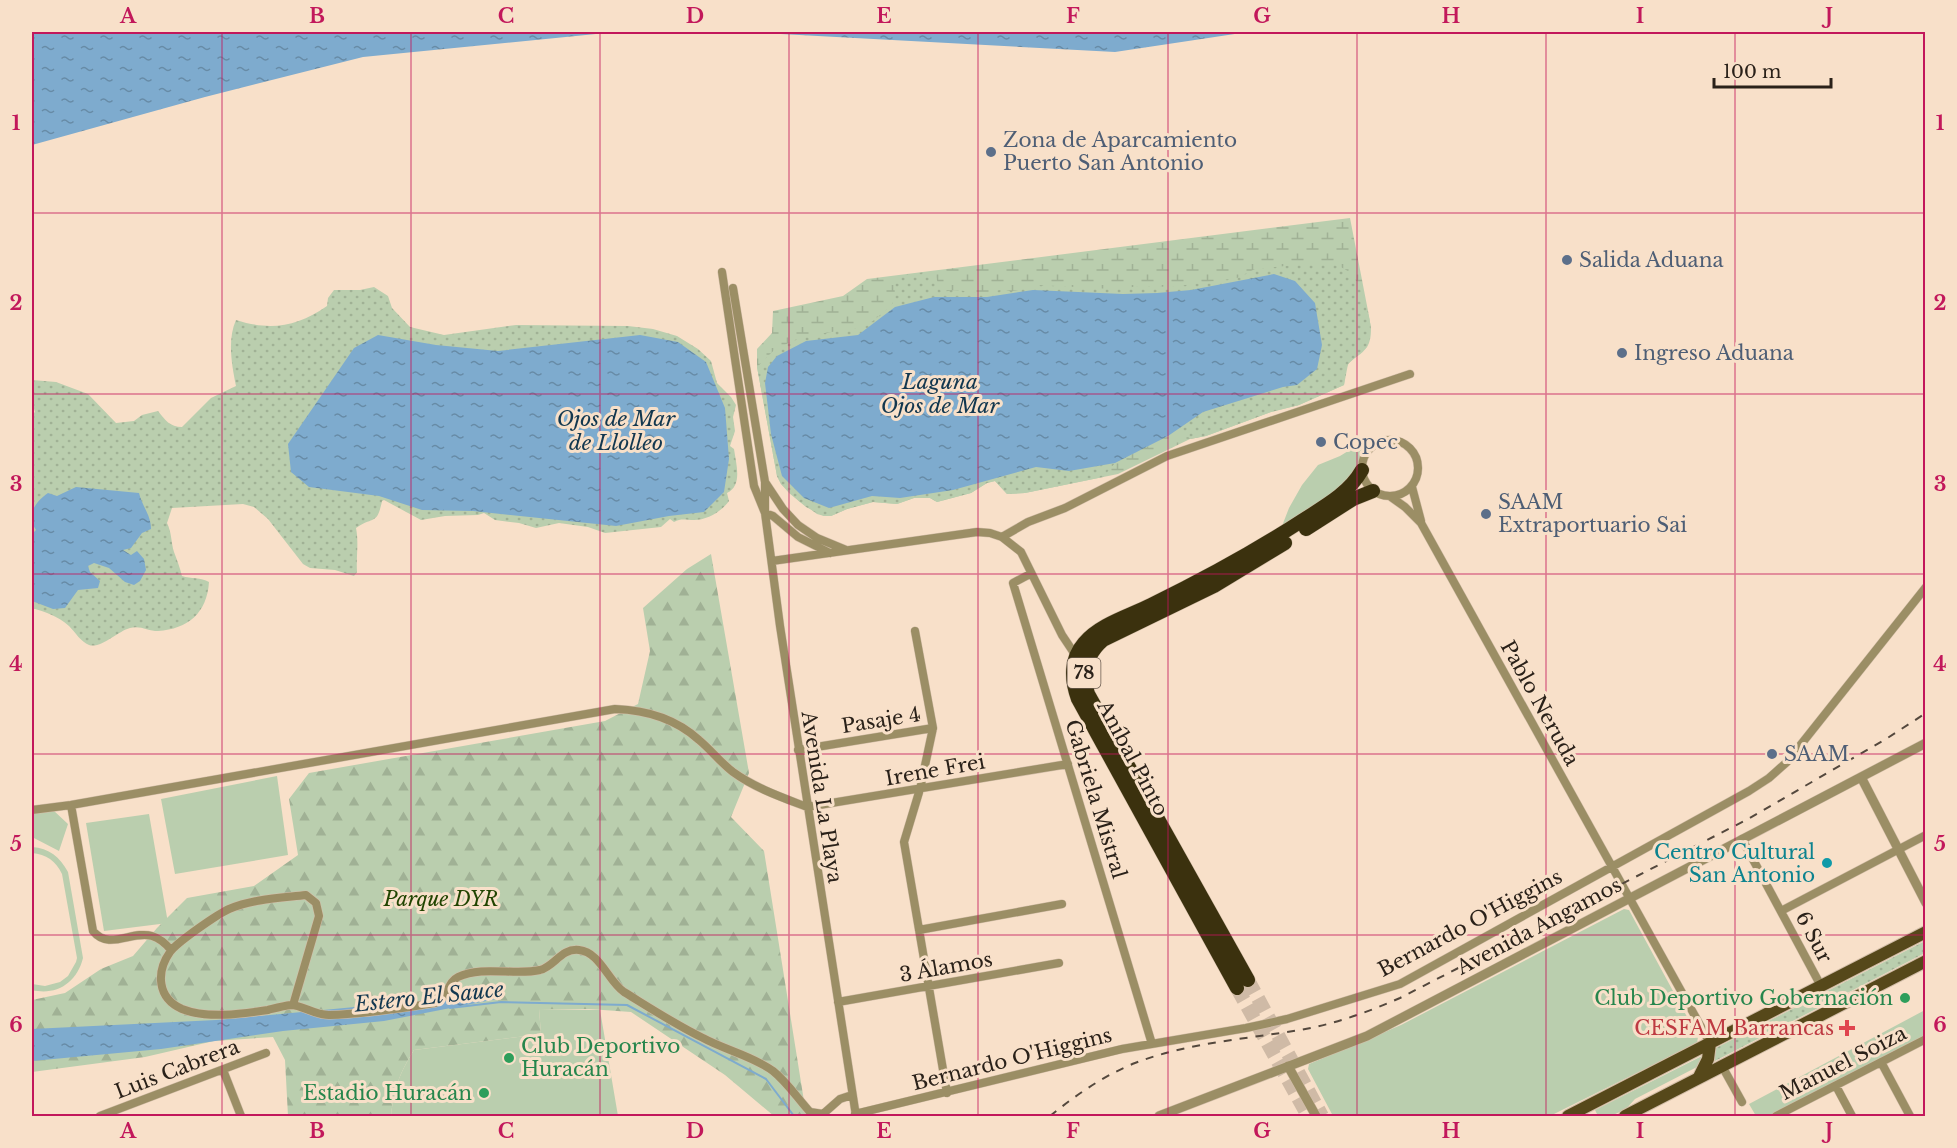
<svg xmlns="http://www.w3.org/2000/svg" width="1957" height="1148" viewBox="0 0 1957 1148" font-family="'Libre Baskerville',serif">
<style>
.grass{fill:#baceae}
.forest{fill:url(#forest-firs)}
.wetland{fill:url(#wetland-marsh)}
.park{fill:url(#park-dots)}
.water{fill:url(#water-ripples)}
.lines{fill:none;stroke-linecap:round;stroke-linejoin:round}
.stream{stroke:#7eabce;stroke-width:2}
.motorway-tunnel{stroke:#cfbaa6;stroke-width:14;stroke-dasharray:14 7;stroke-linecap:butt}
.minor-casing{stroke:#d3bea9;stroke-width:9}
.tertiary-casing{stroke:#d3bea9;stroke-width:10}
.primary-casing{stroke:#d3bea9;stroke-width:14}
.motorway-casing{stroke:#d3bea9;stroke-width:15}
.minor{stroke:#9b8e65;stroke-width:8}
.tertiary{stroke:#9b8e65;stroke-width:9}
.primary{stroke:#56481a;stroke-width:12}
.motorway{stroke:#3b310e;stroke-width:14}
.rail{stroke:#54483d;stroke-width:2;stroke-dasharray:8 8;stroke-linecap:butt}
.grid{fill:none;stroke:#c2185b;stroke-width:1.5;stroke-opacity:0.55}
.service-dot{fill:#5c6f8a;stroke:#f8e0c9;stroke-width:2}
.culture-dot{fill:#0f9aa8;stroke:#f8e0c9;stroke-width:2}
.leisure-dot{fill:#2e9e5b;stroke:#f8e0c9;stroke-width:2}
.health-dot{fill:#e0444e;stroke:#f8e0c9;stroke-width:2}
.labels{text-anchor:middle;stroke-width:6;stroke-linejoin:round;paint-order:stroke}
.shield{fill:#f8e0c9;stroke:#685a4e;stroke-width:1.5}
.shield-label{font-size:18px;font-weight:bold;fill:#2a2119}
.service-label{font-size:20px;fill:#4e5e75;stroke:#f8e0c9;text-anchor:start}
.street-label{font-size:20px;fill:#2a2119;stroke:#f8e0c9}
.culture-label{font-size:20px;fill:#0d838f;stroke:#f8e0c9;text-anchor:end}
.park-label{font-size:20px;font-style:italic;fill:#214400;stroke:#f8e0c9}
.leisure-label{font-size:20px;fill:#27864d;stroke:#f8e0c9;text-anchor:end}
.health-label{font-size:20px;fill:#be3a42;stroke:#f8e0c9;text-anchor:end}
.water-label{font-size:21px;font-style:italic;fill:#12374f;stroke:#f8e0c9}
.neatline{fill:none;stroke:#c2185b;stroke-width:2}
.grid-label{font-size:20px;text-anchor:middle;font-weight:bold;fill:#c2185b}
</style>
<defs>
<pattern id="forest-firs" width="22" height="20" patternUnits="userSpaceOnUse" patternTransform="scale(1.5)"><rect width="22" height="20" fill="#baceae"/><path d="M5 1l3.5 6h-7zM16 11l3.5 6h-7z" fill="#a0b195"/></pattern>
<pattern id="wetland-marsh" width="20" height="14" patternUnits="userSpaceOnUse" patternTransform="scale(1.5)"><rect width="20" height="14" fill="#baceae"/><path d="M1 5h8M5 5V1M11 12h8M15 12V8" fill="none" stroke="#a0b195"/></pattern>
<pattern id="park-dots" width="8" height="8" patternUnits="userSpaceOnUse" patternTransform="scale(1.5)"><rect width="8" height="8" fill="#baceae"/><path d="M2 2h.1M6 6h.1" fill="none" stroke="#a0b195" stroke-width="1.8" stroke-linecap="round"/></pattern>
<pattern id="water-ripples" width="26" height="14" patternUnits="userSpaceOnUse" patternTransform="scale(1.5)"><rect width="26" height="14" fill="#7eabce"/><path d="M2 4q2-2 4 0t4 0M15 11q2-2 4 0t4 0" fill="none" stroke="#678ba6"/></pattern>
</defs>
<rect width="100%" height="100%" fill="#f8e0c9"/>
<path class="grass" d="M1371,437C1364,448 1363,456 1358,467C1347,492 1305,511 1282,526L1289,508L1302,485L1318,465L1340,456Z
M277,776L288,855L175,874L161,799Z
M53,810L68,824L59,851L32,837V813Z
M149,814L168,923L104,931L86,823Z
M32,847C49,848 60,857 68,872L83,958C77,983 56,996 32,990V984L45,986L60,982L68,976L76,962L77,958L62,874C56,861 46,854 32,853Z
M1624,909L1629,910L1698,1037L1697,1043L1550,1116H1333L1308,1069L1309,1064L1401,1025Z
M539,1009L600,1010L618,1116H391C394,1089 399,1074 414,1050L541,1034Z
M1925,1010V1035L1770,1116H1756L1749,1104Z
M1702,1056L1697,1067L1635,1099L1626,1109L1611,1116H1598L1595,1110Z"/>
<path class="forest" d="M711,554L749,773L731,817L764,851L804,1101L815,1116H774L725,1075L631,1012L589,1009H539L541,1034L414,1050C399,1074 394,1089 391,1116H288L285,1060L273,1037L214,1041L145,1057L32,1072V1000L65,993L101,969L133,956L157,928L187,898L254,886L298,855L289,799L309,773L605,721L638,704L650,651L643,608L687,569Z"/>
<path class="wetland" d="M1350,218L1369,316L1371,328L1367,347L1348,364L1344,385L1299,405L1271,412L1206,436L1190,439L1118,474L1025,493L1007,494L995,481L987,483L971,493L937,502L930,498H914L897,504L873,502L847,509L831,516H824L817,514L799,501L781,484L777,476L757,367V349L772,333L773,311L843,296L867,279Z"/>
<path class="park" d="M1316,263C1350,263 1358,277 1366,307C1370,319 1373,331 1369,343C1365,353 1356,356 1349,363C1345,368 1345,379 1344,385L1299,405L1271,412L1206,436L1190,439L1183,431L1168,436L1115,463L1103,477L1025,493L1007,494L995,481L987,483L971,493L937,502L930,498H914L897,504L873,502L847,509L831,516H824L806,507L789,493L781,484L777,476L757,367L774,350L797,339L818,334L858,328L868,325L891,306L895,297L894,277L925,272L936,277L940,290L943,292C961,287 969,294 986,293C992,293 999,289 1005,290C1007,290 1008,291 1010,291C1015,292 1030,286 1038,285L1112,289L1143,286L1171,287L1237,278L1255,269Z
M374,287L388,296L392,308L410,327L444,335L516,325L628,326L653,329L677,336L698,349L711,361L717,383L731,397L736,405L733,417L735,431L730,446L734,449C736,464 743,485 727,493L729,501C721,512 707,520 694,520C686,520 681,518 674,522L670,519L661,527L605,533L588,527L559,523L536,528L519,523L495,520L484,513L478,515L445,516L421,520L384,500L382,501C377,526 373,516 356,528C359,543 356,556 357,572L354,576L335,570L310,568L303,564L268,519L254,507L243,504L172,508L167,523C172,533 171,543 174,552C177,560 180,568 182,576C191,579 201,577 209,582C207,613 188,629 158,631C148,631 140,625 130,628C118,631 101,649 89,645C81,642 75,632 69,626C58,616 45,612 32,608V415L35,412L32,402V380L56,382L88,394L116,423L134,421L142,415L158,411C165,420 170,427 182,427L211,398L236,386C232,366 227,340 236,320C270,331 297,327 327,306L328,298L334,290H360Z
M1925,941V953L1715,1061L1710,1051Z"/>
<path class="water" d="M32,32H616L363,57L205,97L32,145Z
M743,32H1248L1115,52Z
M1274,274L1295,281L1315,303L1322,345L1317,369L1297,385L1283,387L1203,412L1168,436L1115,463L1069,471L1036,467L953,490L900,498L872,496L829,508L804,498L782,476L771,434L765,383L768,367L777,356L806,341L858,335L895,307L934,297H987L1033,290L1123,294L1157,293L1191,290Z
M378,335L436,345L498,351L640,335L678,342L706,362L725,408L729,459L724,492L704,512L669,516L616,526L473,511L422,510L379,496L309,487L291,472L288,444L354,348Z
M76,487L139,493C142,506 151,515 151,529L142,533L131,548L123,550L131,555L137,551L144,559L146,570L140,581L134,585L125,582L109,568L94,563L88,566L90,572L100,581L98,588L78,590L65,608L53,609L32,601V534L36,530C26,515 35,502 48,493L57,496Z
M502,998L384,1021L283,1031L161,1049L32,1061V1029L216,1020L429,1000Z"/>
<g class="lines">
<path class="stream" d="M450,1008L501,1002L627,1005L766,1079L794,1116"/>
<path class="motorway-tunnel" d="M1248,980L1322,1116
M1237,988L1308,1116"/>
<g class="minor-casing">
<path id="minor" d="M722,272L754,486L765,513L773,516L798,537L830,553
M733,288L765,482L783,509L798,525L817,538L846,550
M1362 468a28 28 0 1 1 56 0a28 28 0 1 1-56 0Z
M765,482V513L780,626L856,1116
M1412,487L1421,521
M1391,497L1405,507L1421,523L1710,1043
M1002,537L1028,522L1065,508L1167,456L1410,374
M772,561L977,532L990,533L1002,537L1021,552L1062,635L1076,656
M1030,574L1013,583L1152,1044
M915,631L933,728L920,789L904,842L947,1093
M798,750L933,728
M71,805L93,931C109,951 132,930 152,936C159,938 166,944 171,950
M32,810L71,805L615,709C646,710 676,719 699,740C711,750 720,762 733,772C755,788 781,797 807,807L1068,764
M1742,839L1821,986
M1781,911L1926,835
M919,930L1062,904
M838,1002L1059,963
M293,1005L319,916L316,903L306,895C280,898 253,899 229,909C218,914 177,942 170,952C156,972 157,998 182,1009C207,1019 242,1014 268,1010C276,1008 283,1006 291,1005C302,1005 316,1016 330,1015C365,1014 401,1008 435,1003C450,997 446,983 458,977C483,965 515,976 540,970C555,966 561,948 579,950C600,952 608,981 624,992C650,1008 676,1025 703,1038C725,1050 753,1056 773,1071C787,1082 798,1099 810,1112L823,1114L840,1099L852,1095
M1881,1062L1910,1116
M1722,1066L1742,1102
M223,1070L241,1116
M1836,1086L1852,1116
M855,1114L1122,1049L1246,1028L1287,1019L1400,984L1749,791L1769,778L1787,762L1926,587
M100,1116L266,1053
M1776,1116L1926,1039"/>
</g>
<g class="tertiary-casing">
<path id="tertiary" d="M1861,777L1926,903
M1288,1066L1316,1116
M1159,1116L1367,1036L1926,743"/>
</g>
<g class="primary-casing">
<path id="primary" d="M1699,1077L1708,1059L1710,1043
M1568,1116L1926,932
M1625,1116L1926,961"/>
</g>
<g class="motorway-casing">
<path id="motorway" d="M1306,529L1353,499L1373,491
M1248,980L1088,694C1081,673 1086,655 1103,640L1214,586L1285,543
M1237,988L1078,699C1071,680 1070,659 1084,643C1100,624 1129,616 1151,605C1204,579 1254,552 1303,520C1325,506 1349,493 1362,470"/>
</g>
<use href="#minor" class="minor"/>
<use href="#tertiary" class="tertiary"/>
<use href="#primary" class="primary"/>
<use href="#motorway" class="motorway"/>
<path class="rail" d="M1050,1116C1076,1095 1103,1076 1135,1063C1187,1043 1245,1039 1300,1030C1335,1024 1368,1012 1400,998L1748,819L1886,739L1926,713"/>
</g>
<path class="grid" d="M222,32V1116M411,32V1116M600,32V1116M789,32V1116M978,32V1116M1168,32V1116M1357,32V1116M1546,32V1116M1735,32V1116M32,213H1926M32,394H1926M32,574H1926M32,754H1926M32,935H1926"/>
<g class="service-dot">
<circle cx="991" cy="152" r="6"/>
<circle cx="1567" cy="260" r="6"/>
<circle cx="1622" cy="353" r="6"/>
<circle cx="1321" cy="442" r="6"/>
<circle cx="1486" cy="514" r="6"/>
<circle cx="1772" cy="754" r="6"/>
</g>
<circle class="culture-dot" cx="1827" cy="863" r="6"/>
<g class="leisure-dot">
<circle cx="1905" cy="998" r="6"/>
<circle cx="509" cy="1058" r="6"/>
<circle cx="484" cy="1093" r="6"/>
</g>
<path class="health-dot" d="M1844 1019h6v6h6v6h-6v6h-6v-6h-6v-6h6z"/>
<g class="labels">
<rect class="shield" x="1067.5" y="658" width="33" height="30" rx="4.5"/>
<g class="shield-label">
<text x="1084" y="679">78</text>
</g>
<g class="service-label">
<text x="1003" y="147">Zona de Aparcamiento<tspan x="1003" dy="23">Puerto San Antonio</tspan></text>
<text x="1579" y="267">Salida Aduana</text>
<text x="1634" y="360">Ingreso Aduana</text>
<text x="1333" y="449">Copec</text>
<text x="1498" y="509">SAAM<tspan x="1498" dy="23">Extraportuario Sai</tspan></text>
<text x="1784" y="761">SAAM</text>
</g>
<g class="street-label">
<text transform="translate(1540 703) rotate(61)" y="7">Pablo Neruda</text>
<text transform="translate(881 720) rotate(-9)" y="7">Pasaje 4</text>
<text transform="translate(1133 758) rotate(62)" y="7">Aníbal Pinto</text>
<text transform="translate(935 770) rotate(-10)" y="7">Irene Frei</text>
<text transform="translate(822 797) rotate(81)" y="7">Avenida La Playa</text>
<text transform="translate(1096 799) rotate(73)" y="7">Gabriela Mistral</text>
<text transform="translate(1470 923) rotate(-28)" y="7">Bernardo O'Higgins</text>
<text transform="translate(1539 926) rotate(-28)" y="7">Avenida Angamos</text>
<text transform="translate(1814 937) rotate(62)" y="7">6 Sur</text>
<text transform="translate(946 967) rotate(-10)" y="7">3 Álamos</text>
<text transform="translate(1012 1059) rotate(-14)" y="7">Bernardo O'Higgins</text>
<text transform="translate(1843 1063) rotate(-27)" y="7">Manuel Soiza</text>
<text transform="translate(177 1069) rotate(-21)" y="7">Luis Cabrera</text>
</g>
<g class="culture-label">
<text x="1815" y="859">Centro Cultural<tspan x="1815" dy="23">San Antonio</tspan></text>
</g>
<g class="park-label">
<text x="441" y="906">Parque DYR</text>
</g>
<g class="leisure-label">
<text x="1893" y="1005">Club Deportivo Gobernación</text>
<text x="521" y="1053" text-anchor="start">Club Deportivo<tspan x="521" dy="23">Huracán</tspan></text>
<text x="472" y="1100">Estadio Huracán</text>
</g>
<g class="health-label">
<text x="1834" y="1035">CESFAM Barrancas</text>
</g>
<g class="water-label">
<text x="940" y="389">Laguna<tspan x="940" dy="24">Ojos de Mar</tspan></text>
<text x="616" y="426">Ojos de Mar<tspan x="616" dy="24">de Llolleo</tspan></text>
<text transform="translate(429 997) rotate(-6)" y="7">Estero El Sauce</text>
</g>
</g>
<rect width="1957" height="1148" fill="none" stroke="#f8e0c9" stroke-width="66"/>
<path d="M1714 78v9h117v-9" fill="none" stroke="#2a2119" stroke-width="3"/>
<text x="1723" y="78" font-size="18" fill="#2a2119" stroke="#f8e0c9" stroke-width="4.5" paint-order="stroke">100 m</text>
<rect x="33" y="33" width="1891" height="1082" class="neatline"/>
<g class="grid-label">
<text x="128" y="23">A</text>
<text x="317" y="23">B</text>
<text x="506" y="23">C</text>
<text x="695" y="23">D</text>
<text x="884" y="23">E</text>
<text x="1073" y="23">F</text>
<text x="1262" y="23">G</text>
<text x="1451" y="23">H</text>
<text x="1640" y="23">I</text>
<text x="1829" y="23">J</text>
<text x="16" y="130">1</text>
<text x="1940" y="130">1</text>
<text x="16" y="310">2</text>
<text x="1940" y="310">2</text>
<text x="16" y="491">3</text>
<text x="1940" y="491">3</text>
<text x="16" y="671">4</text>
<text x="1940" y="671">4</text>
<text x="16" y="851">5</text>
<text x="1940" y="851">5</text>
<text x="16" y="1032">6</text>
<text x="1940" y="1032">6</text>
<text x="128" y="1138">A</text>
<text x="317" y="1138">B</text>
<text x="506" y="1138">C</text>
<text x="695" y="1138">D</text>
<text x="884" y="1138">E</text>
<text x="1073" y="1138">F</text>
<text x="1262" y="1138">G</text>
<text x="1451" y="1138">H</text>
<text x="1640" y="1138">I</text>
<text x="1829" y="1138">J</text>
</g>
</svg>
